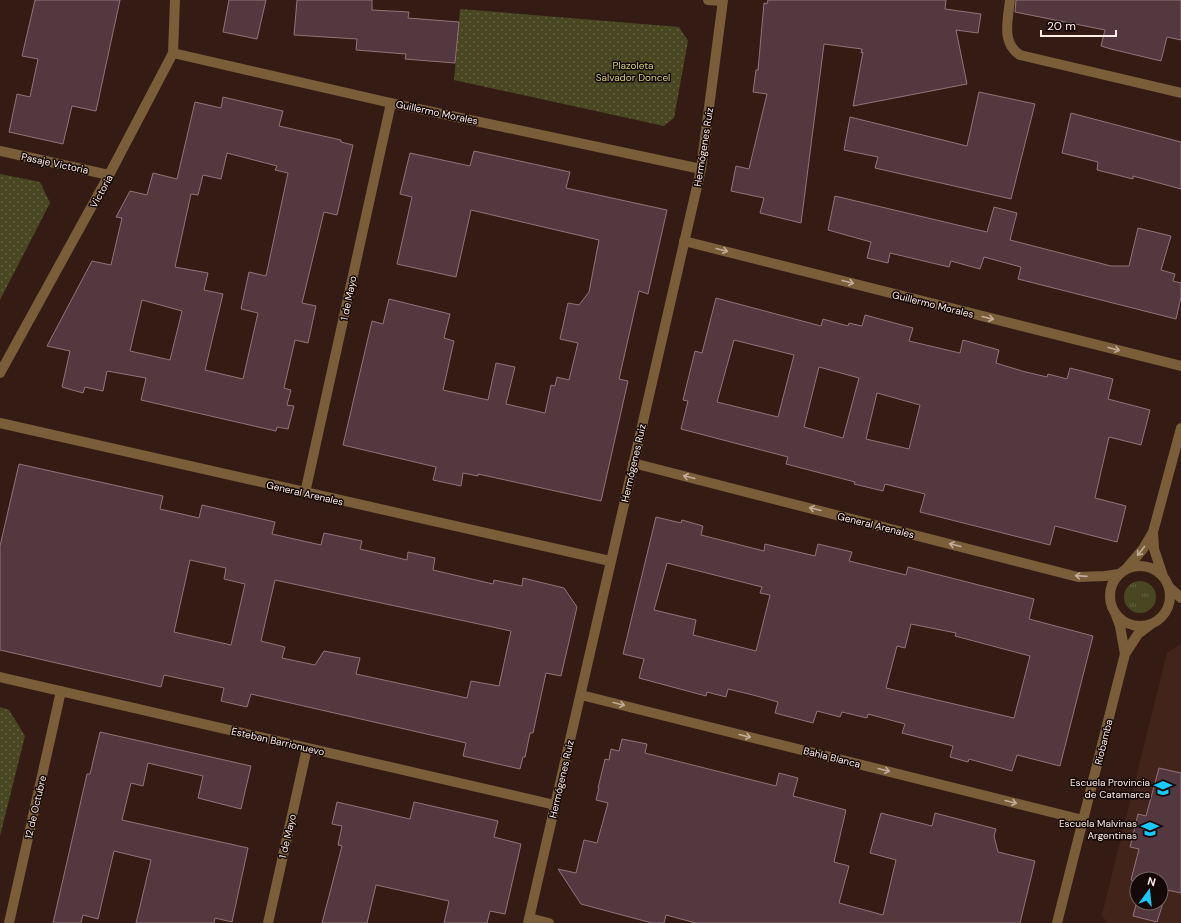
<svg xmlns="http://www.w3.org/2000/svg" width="1181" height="923" viewBox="0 0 1181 923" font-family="'DM Sans',sans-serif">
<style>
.built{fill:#43241b;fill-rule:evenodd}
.grass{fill:url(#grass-tufts)}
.park{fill:url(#park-dots)}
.building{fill:#54383f;stroke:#93737a;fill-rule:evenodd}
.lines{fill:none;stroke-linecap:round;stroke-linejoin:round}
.minor{stroke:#7a5d39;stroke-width:10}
.tertiary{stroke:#7a5d39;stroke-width:10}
.oneway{stroke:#c3ac99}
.labels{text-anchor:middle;stroke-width:3;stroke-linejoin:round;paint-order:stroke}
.park-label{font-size:10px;fill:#d2ce75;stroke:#140906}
.street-label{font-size:10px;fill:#feece7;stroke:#140906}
.poi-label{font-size:10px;fill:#feece7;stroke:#140906;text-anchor:end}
</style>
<defs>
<pattern id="grass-tufts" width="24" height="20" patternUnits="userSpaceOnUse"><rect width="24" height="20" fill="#494722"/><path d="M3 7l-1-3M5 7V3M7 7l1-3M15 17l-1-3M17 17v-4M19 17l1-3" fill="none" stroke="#646242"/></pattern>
<pattern id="park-dots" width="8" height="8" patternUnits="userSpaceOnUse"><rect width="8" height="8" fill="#494722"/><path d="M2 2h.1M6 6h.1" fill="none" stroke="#646242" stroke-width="1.8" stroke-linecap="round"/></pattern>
</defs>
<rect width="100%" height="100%" fill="#341c14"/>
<path class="built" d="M1181,644V923H1107L1102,915L1167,653ZM1137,879H1161V903H1137Z"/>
<path class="grass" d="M1124 597a16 16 0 1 1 32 0a16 16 0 1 1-32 0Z"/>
<path class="park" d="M460,9L679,27L688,41L674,118L664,126L454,80Z
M0,174L40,182L50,203L0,300Z
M0,707L9,710L25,736L0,836Z"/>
<path class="building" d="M35,0H120L96,111L72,106L63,144L9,132L17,94L30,97L38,59L22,56Z
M229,0H266L257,39L223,32Z
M297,0H372V10L409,12L408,18L459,22L455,63L405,59L406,54L356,50L357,39L294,35Z
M768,0H946L945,9L981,14L978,33L956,30L967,84L853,106L863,52L861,53L862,49L824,44L801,223L760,213L764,198L731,191L736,166L749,169L767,94L753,92L756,70H758L764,3L767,4Z
M1016,0H1181V40L1167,37L1161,61L1111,49L1101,46L1105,30L1015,12Z
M979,92L1035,104L1011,199L875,168L878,157L844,150L850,117L967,146Z
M223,97L283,111L279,126L341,140V142L353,145L337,215L324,212L302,303L316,306L308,343L295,340L284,388L291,390L287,405L294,406L288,429L277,427L276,431L267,429L141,400L146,378L107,371L103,391L85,387L83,393L62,387L70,351L47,346L92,261L111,265L122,218L116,217L130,191L147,195L153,173L177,179L195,102L221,108ZM227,153L277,166L275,170L288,173L266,276L249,272L241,309L258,313L243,379L205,370L223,294L204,290L208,273L175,267L191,194L198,195L203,175L221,179ZM142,300L182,311L170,360L130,351Z
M1071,113L1181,142V189L1133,176V179L1097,170L1098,162L1062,153Z
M474,151L570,172L566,188L667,210L648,294L639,291L619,379L628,381L601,501L478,474V476L463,473L461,486L433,480L436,467L343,445L372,321L383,324L389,299L450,314L444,338L454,341L443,390L488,400L496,363L515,367L506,404L545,413L551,385L555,386L557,377L569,380L578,343L560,339L568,303L579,305L589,292L599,240L471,210L456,277L397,264L412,197L400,194L410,153L470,166Z
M835,196L987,232L994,207L1017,213L1010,240L1111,266H1129L1138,228L1171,236L1161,270L1175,274L1173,281L1181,283V297L1176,319L1018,279L1021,267L984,257L980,269L951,261L949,267L890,253L888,263L867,258L871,242L828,230Z
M716,298L821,326L823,319L848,326L849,323L862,326L865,315L913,328L909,341L960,353L963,340L999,350L996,363L1022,371L1047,377L1048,374L1067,379L1070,368L1113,379L1108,399L1150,410L1141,445L1109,437L1095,498L1126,506L1117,542L1055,526L1050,545L920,512L925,494L885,484L883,491L854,484L855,482L786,464L788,457L681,429L688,401L683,400L695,351L702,353ZM734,340L794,355L778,417L717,402ZM819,367L859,378L843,438L804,427ZM877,393L920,405L909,449L866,439Z
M19,464L163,496L160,509L199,518L202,505L275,522L272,534L321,545L324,533L362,541L360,549L407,560L408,552L435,558L433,570L493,584L494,580L522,586L523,578L564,588L577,607L561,676L546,673L533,733H530L525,757H523L520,769L463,756L466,743L409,730L251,694L247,707L221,701L224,688L164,675L161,687L0,650V546ZM190,560L226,568L224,579L245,584L231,645L174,632ZM275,580L511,631L499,686L471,681L467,698L356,674L360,658L324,651L315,665L282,658L285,647L261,641Z
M656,517L681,523L682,520L703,526L701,535L764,551L765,544L815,556L818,544L852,552L849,561L906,575L908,567L1034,599L1029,619L1093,636L1060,766L1017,755L1012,771L969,759L968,762L950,757L953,746L902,733L905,724L868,714L867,718L842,712L840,717L817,711L813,723L775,713L778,702L753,695L728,689L726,697L707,692L706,696L639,678L644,659L623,654ZM667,563L762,587L760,593L770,595L756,651L693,635L696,620L654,610ZM911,624L956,633L955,636L1030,656L1014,718L886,688L897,646L905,648Z
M100,732L251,766L241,809L198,798L203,776L148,763L143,786L131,783L122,820L248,848L232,922L215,918L214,923H136L151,860L114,851L98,919L83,915L81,923H53L87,774H90Z
M622,739L647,744L645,753L776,786L779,773L798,778L793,796L846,810L834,862L849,866L839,903L883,915L896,860L870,853L881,813L932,826L935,813L996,829L994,836L998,852L1035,861L1020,923H696L666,915L664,923H652L581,904L558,869L576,873L584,840L597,843L608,803L596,800L599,788H598L605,759L609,760L611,749L619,751Z
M1159,768L1181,773V893L1167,890L1157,922L1133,916L1137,901V903H1161V879H1137V882L1131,880L1139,849L1130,847L1138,814L1146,816Z
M337,802L410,819L414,802L498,821L494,837L521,844L505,914L490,911L487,923H444L449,901L376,885L367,923H322L342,846L338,845L342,826L332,824Z"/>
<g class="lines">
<path class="minor" d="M708,0L723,1
M1010,0C1008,20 1001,43 1020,55L1181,93
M173,53L391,103L701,169
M0,151L109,175
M684,241L1181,366
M0,423L610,561
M633,463L1078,577L1105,576L1119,574
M305,493L391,103
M1153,532L1154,549L1163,576
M1110 596a30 30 0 1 1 60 0a30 30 0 1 1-60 0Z
M1126,569L1143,549L1153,532L1181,428
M1169,587L1181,598
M1116,615L1120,626L1125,654
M0,677L555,805
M581,695L1083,820
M529,918L549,923
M9,923L61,691
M268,923L307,748
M528,923L701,169L723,0
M1057,923L1125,654L1138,634L1150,625"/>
<path class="tertiary" d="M0,373L109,175L173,53L175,0"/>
</g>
<defs><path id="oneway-shaft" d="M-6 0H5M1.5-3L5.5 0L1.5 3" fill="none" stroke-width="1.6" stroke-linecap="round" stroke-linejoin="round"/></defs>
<g class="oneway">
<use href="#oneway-shaft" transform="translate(722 250) rotate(14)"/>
<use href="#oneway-shaft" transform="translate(848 282) rotate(14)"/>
<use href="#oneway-shaft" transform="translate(988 318) rotate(14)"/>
<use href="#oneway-shaft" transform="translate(1114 349) rotate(14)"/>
<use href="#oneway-shaft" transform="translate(689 477) rotate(-166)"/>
<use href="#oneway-shaft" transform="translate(815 509) rotate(-166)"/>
<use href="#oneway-shaft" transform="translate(955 545) rotate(-166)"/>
<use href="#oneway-shaft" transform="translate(1141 551) rotate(128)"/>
<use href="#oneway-shaft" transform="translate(1081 576) rotate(-176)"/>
<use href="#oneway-shaft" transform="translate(619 704) rotate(14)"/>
<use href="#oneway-shaft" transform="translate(745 736) rotate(14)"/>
<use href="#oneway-shaft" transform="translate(884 770) rotate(14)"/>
<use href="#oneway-shaft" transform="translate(1011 802) rotate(14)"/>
</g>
<defs>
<g id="school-bare" transform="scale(1.38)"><path d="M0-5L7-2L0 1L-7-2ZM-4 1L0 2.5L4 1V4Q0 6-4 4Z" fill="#18cafb" stroke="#140906" stroke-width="2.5" paint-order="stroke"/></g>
</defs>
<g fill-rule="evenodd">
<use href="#school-bare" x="1163" y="788"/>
<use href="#school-bare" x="1150" y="829"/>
</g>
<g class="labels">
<g class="park-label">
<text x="633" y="69">Plazoleta<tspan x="633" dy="12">Salvador Doncel</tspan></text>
</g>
<g class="street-label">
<text transform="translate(437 112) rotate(12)" y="4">Guillermo Morales</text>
<text transform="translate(703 147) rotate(-81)" y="4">Hermógenes Ruiz</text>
<text transform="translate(55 163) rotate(12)" y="4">Pasaje Victoria</text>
<text transform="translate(101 191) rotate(-61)" y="4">Victoria</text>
<text transform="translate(348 298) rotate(-78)" y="4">1 de Mayo</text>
<text transform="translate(933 304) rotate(14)" y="4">Guillermo Morales</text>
<text transform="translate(633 463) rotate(-77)" y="4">Hermógenes Ruiz</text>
<text transform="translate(305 493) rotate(13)" y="4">General Arenales</text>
<text transform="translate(876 525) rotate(14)" y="4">General Arenales</text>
<text transform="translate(278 741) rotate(13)" y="4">Esteban Barrionuevo</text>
<text transform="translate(1103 742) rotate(-76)" y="4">Riobamba</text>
<text transform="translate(832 757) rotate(14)" y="4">Bahía Blanca</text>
<text transform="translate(561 779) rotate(-77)" y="4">Hermógenes Ruiz</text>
<text transform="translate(35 807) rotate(-77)" y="4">12 de Octubre</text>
<text transform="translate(287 836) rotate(-77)" y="4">1 de Mayo</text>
</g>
<g class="poi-label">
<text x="1150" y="786">Escuela Provincia<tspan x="1150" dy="12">de Catamarca</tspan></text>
<text x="1137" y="827">Escuela Malvinas<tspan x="1137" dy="12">Argentinas</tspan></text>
</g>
</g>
<g transform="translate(1149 891) rotate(15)"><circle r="19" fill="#140906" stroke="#726460"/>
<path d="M0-3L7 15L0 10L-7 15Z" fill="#18cafb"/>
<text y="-6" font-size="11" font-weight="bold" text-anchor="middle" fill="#feece7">N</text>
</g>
<path d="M1041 30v6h75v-6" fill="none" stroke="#feece7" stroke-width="2"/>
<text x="1047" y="30" font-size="12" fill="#feece7" stroke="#140906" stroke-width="3" paint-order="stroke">20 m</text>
</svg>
